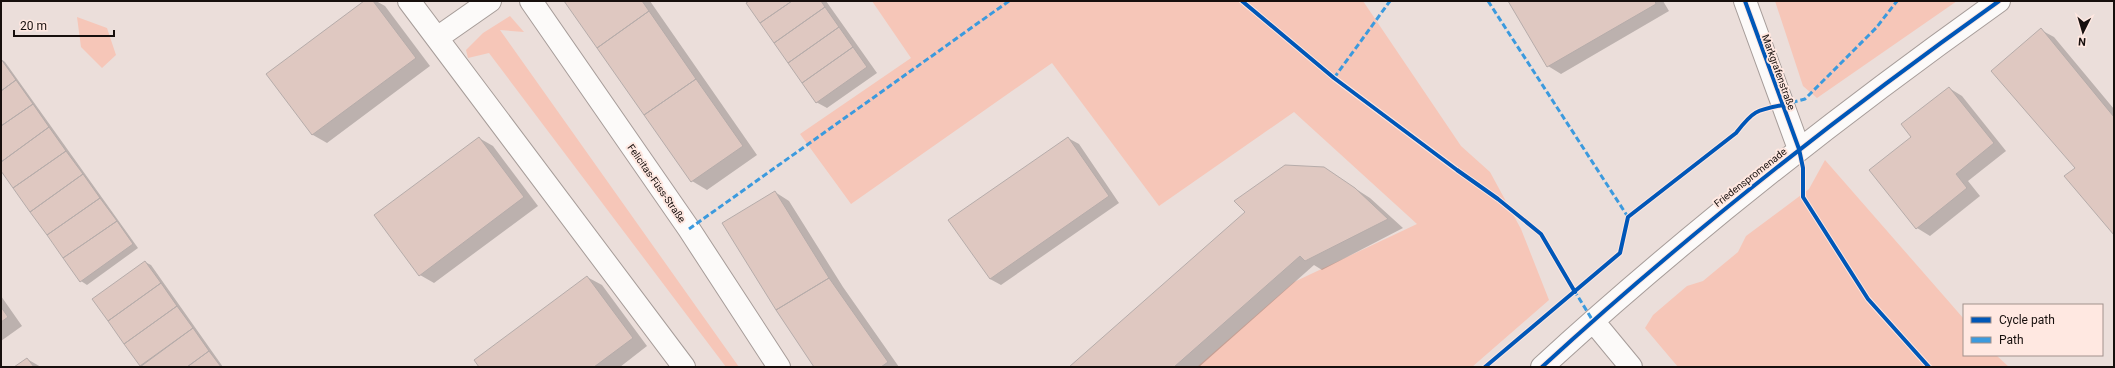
<svg xmlns="http://www.w3.org/2000/svg" width="2115" height="368" viewBox="0 0 2115 368" font-family="Roboto,sans-serif">
<style>
.green{fill:#f6c6b8}
.shadow{fill:#0003}
.building{fill:#dfc8c1;stroke:#b6acaa}
.lines{fill:none;stroke-linecap:round;stroke-linejoin:round}
.minor-casing{stroke:#a69c99;stroke-width:24}
.minor{stroke:#fcfaf9;stroke-width:22}
.quiet{stroke:#3b9ade;stroke-width:3;stroke-dasharray:6 3;stroke-linecap:butt}
.cycleway-casing{stroke:#ffe8e1;stroke-width:6}
.cycleway{stroke:#0057b8;stroke-width:4}
.labels{text-anchor:middle;stroke-width:4;stroke-linejoin:round;paint-order:stroke}
.street-label{font-size:10px;fill:#170f0d;stroke:#ffe8e1}
</style>
<rect width="100%" height="100%" fill="#ebdeda"/>
<path class="green" d="M872,1H1363L1461,146L1490,172L1521,229L1549,300L1472,367H1197L1294,282L1417,224L1294,112L1159,206L1052,63L851,204L800,134L911,58Z
M1775,1H1957L1817,98L1803,86Z
M510,16L524,32L500,30L739,367H726L489,53L468,58L466,50L483,33Z
M77,17L107,28L116,55L102,68L81,47Z
M1825,160L1964,319V355H1996L2009,367H1678L1645,328L1653,315L1687,286L1703,281L1738,252L1746,236L1809,189Z"/>
<path class="shadow" d="M365,1H376L385,6L430,66L327,143L313,135L267,74Z
M566,1H650L757,155L707,190L692,181Z
M746,1H826L877,73L827,108L816,102Z
M1509,1H1663L1669,11L1561,74L1548,66Z
M2041,30L2054,37L2114,109V233Z
M1,59L5,62L138,248L87,285L81,281L1,169Z
M1949,88L1962,96L2006,151L1968,181L1980,196L1930,236L1917,228Z
M479,138L493,146L538,206L434,283L420,275Z
M1068,138L1079,144L1119,203L1001,285L990,279Z
M1323,168L1370,198L1403,228L1322,270L1314,265L1199,367H1071Z
M775,192L789,201L843,287L899,367H816Z
M145,262L151,265L223,367H142L93,299Z
M587,277L602,285L647,346L620,367H481Z
M1,296L22,326L1,341Z
M27,359L41,367H16Z"/>
<path class="building" d="M364,1H373L416,58L312,135L266,74Z
M564,1H642L649,11L597,48Z
M749,1H792L760,23L746,3Z
M792,1H821L825,7L774,43L760,23Z
M1508,1H1655L1656,4L1547,67Z
M825,7L839,27L788,63L774,43Z
M649,11L696,79L644,115L597,48Z
M839,27L853,47L802,83L788,63Z
M2041,28L2114,117V235L2064,176L2075,168L1991,71Z
M853,47L867,67L816,103L802,83Z
M1,59L16,80L1,91Z
M696,79L743,146L691,182L644,115Z
M16,80L33,104L1,126V91Z
M1949,87L1994,143L1956,174L1967,188L1916,229L1869,170L1911,137L1901,124Z
M33,104L49,127L1,162V126Z
M49,127L66,151L13,188L1,171V162Z
M479,137L524,197L419,276L374,215Z
M1068,137L1109,196L990,279L948,220Z
M66,151L83,174L30,212L13,188Z
M1285,165L1324,167L1355,188L1388,219L1305,261L1300,256L1174,367H1069L1245,212L1234,201Z
M83,174L100,198L47,235L30,212Z
M775,191L829,278L776,310L722,223Z
M100,198L117,221L63,258L47,235Z
M117,221L133,244L80,282L63,258Z
M145,261L161,283L108,321L92,299Z
M587,276L633,338L594,367H479L474,360Z
M829,278L888,362L881,367H814L776,310Z
M161,283L177,306L124,344L108,321Z
M177,306L193,328L140,366L124,344Z
M1,307L8,317L1,322Z
M193,328L209,351L187,367H140Z
M209,351L221,367H187Z
M27,358L34,367H14Z"/>
<g class="lines">
<g class="minor-casing">
<path id="minor" d="M409,1L684,367
M531,1L689,229L779,367
M1745,1L1799,149
M437,38L490,1
M1593,321L1631,367
M1542,367C1687,234 1839,115 1999,1"/>
</g>
<use href="#minor" class="minor"/>
<path class="quiet" d="M1488,1L1628,217
M1334,78L1390,1
M1783,105L1805,99L1876,28L1897,1
M689,229L1009,1
M1574,290L1593,321"/>
<g class="cycleway-casing">
<path id="cycleway" d="M1242,1L1334,78L1457,170L1498,199L1541,234L1575,292
M1745,1L1799,149L1803,168V197L1868,299L1929,367
M1485,367L1620,253L1628,217L1736,133C1753,111 1756,110 1783,105
M1542,367C1687,234 1839,115 1999,1"/>
</g>
<use href="#cycleway" class="cycleway"/>
</g>
<g class="labels">
<g class="street-label">
<text transform="translate(1779 72) rotate(70)" y="4">Markgrafenstraße</text>
<text transform="translate(1750 177) rotate(-38)" y="4">Friedenspromenade</text>
<text transform="translate(657 183) rotate(55)" y="4">Felicitas-Füss-Straße</text>
</g>
</g>
<rect width="2115" height="368" fill="none" stroke="#170f0d" stroke-width="4"/>
<rect x="1963" y="304" width="140" height="52" fill="#ffe8e1" stroke="#a2918c"/>
<rect x="1971" y="317" width="20" height="6" fill="#0057b8" stroke="#a2918c"/>
<text x="1999" y="324" font-size="12" fill="#170f0d">Cycle path</text>
<rect x="1971" y="337" width="20" height="6" fill="#3b9ade" stroke="#a2918c"/>
<text x="1999" y="344" font-size="12" fill="#170f0d">Path</text>
<g transform="translate(2083 32) rotate(185)" stroke="#ffe8e1" stroke-width="3" paint-order="stroke">
<path d="M0-3L7 15L0 10L-7 15Z" fill="#170f0d"/>
<text y="-6" font-size="11" font-weight="bold" text-anchor="middle" fill="#170f0d">N</text>
</g>
<path d="M14 30v6h100v-6" fill="none" stroke="#170f0d" stroke-width="2"/>
<text x="20" y="30" font-size="12" fill="#170f0d" stroke="#ffe8e1" stroke-width="3" paint-order="stroke">20 m</text>
</svg>
